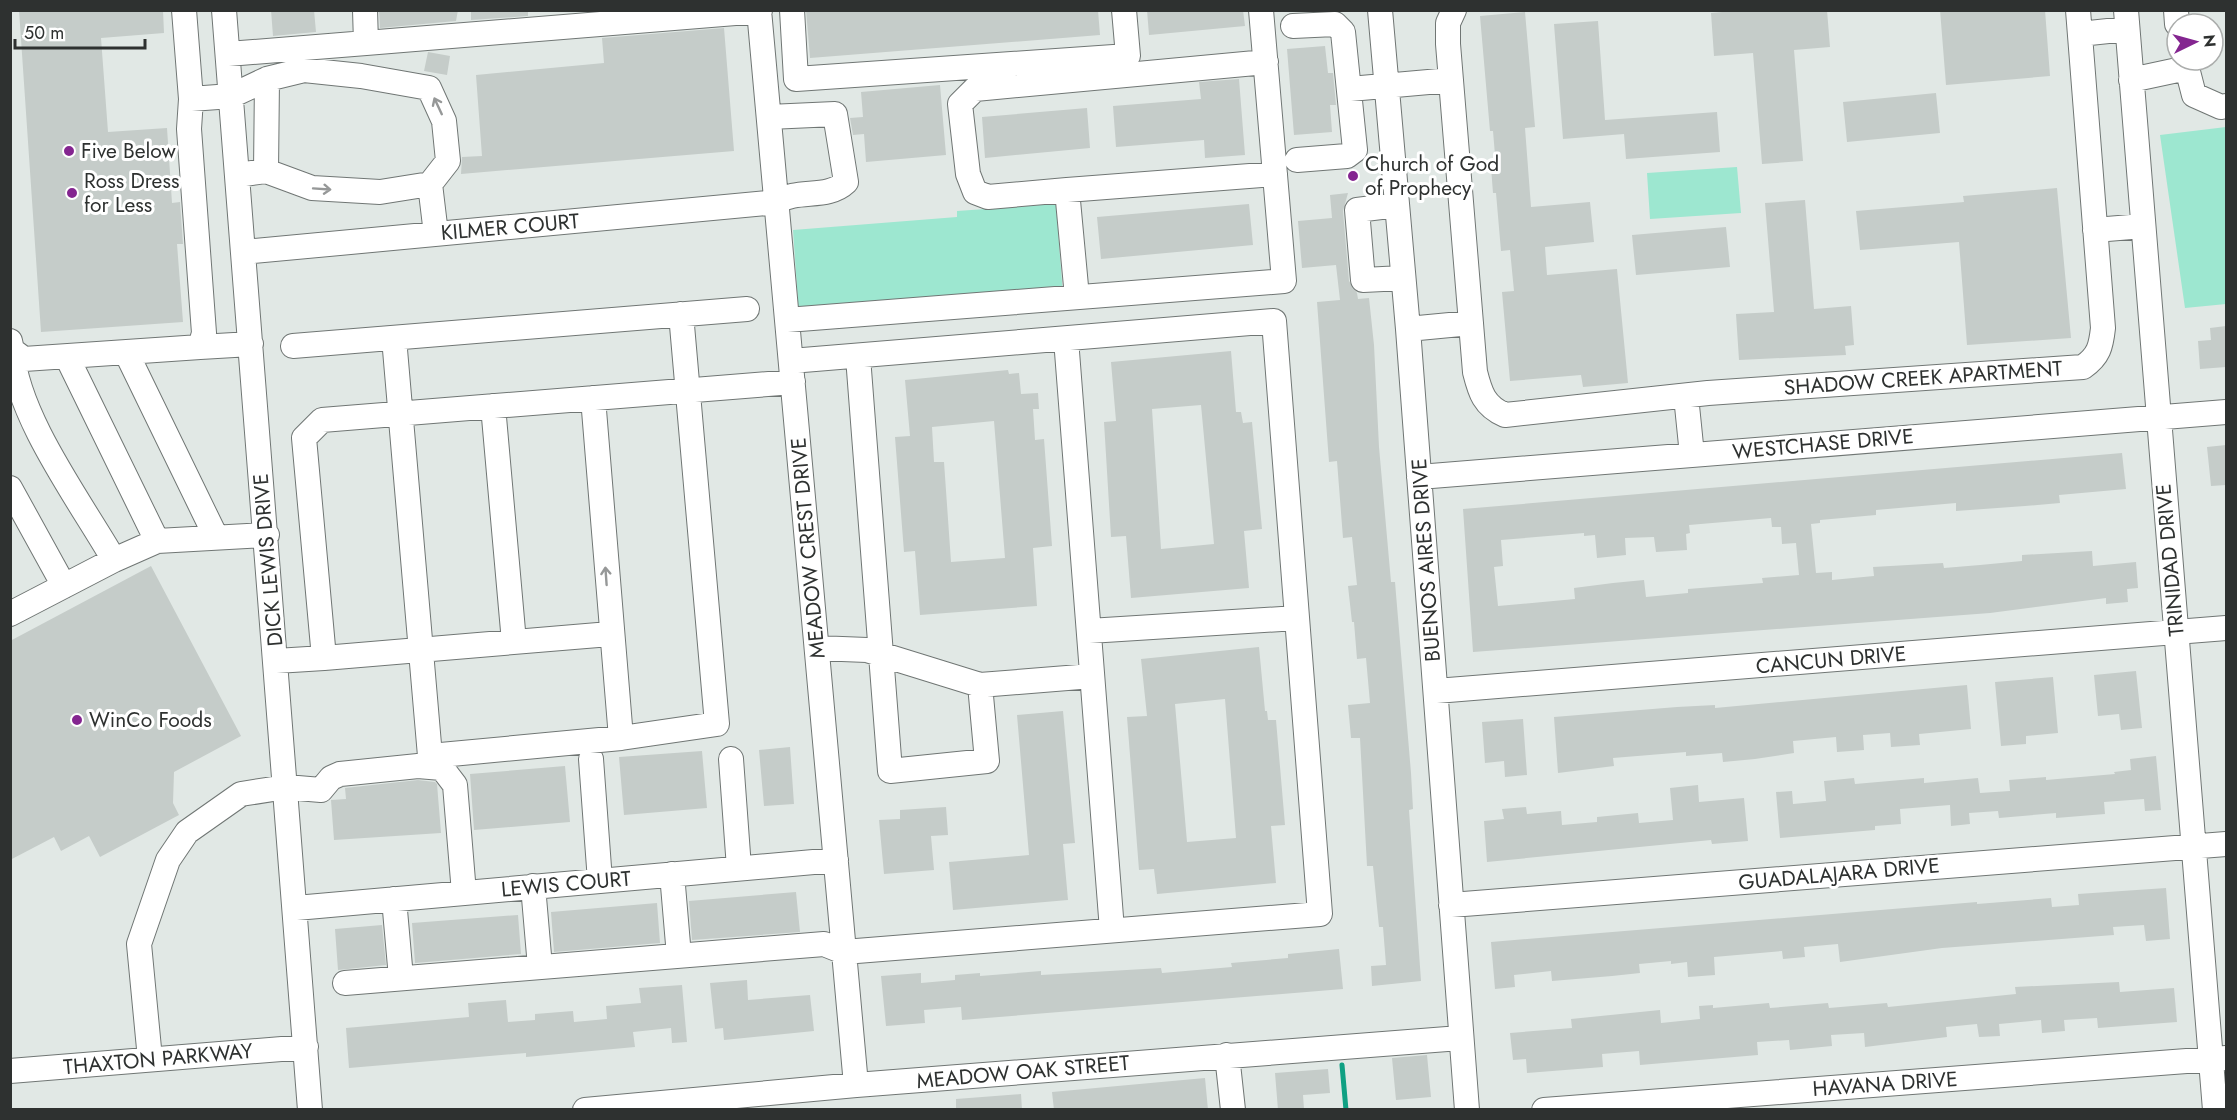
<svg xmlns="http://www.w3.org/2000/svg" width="2237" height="1120" viewBox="0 0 2237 1120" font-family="Jost,sans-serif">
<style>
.green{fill:#9de7d0}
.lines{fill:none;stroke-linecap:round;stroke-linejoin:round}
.stream{stroke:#0fa083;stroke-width:5}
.building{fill:#c5ccc9;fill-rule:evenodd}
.minor-casing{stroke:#707674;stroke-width:26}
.minor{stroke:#fff;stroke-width:24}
.oneway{stroke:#969898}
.poi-dot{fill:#842590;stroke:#fff;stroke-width:2}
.labels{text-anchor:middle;stroke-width:6;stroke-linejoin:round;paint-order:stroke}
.poi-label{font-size:21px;fill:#2e3130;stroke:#fff;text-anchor:start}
.street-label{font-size:21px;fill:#2e3130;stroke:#fff}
</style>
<rect width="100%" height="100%" fill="#e1e8e5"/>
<path class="green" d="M2226,127V304L2185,308L2160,135Z
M1737,167L1741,213L1650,219L1647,173Z
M1056,204L1063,295L799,316L793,230L957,217V211Z"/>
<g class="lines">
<path class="stream" d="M1342,1065L1346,1110"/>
</g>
<path class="building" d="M19,10H163L164,33L101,38L108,132L167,128L172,203L180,202L183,244H177L183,322L41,332Z
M271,10H314L316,32L273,36Z
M379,10H458L456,21L380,28Z
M471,10H528V16L471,20Z
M806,10H1098L1100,35L810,58Z
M1147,10H1243L1245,26L1149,35Z
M1745,10H1827L1830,47L1794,50L1803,161L1762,164L1753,53L1714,56L1711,13Z
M1940,10H2045L2050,76L1946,85Z
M1525,12L1535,127L1525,128L1531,207L1590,202L1594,242L1545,247L1547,275L1617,269L1628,383L1583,387L1581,375L1510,381L1502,292L1514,291L1510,250L1501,251L1496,193H1493L1491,167H1496L1493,131H1490L1480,16Z
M1598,21L1605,120L1717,112L1720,152L1626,159L1624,134L1563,139L1554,24Z
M724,28L734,151L461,174L462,157L482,156L476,75L604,63L602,38Z
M1325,46L1328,73H1333L1336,105H1330L1332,132L1294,135L1287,49Z
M428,52L450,56L447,75L424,71Z
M1239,79L1245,155L1205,158L1204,140L1116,147L1113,106L1201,99L1199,82Z
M940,85L946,155L866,162L864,134L853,135L850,118L863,117L861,92Z
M1936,93L1940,133L1847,142L1843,102Z
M1087,108L1090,148L985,158L982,117Z
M2057,188L2071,338L1967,345L1959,242L1860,250L1856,211L1964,202L1963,196Z
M1348,193L1343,211L1349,281L1357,293L1358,299L1369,298L1374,345L1379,447L1391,582H1395L1411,773L1413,809L1409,810L1421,981L1372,986L1371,966L1386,965L1383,927H1379L1373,866H1367L1360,738H1351L1348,705L1370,703L1366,658L1357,659L1354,622H1352L1348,586L1357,585L1352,537L1343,538L1337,461L1329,462L1317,302L1340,300L1336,265L1302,268L1298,221L1332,218L1330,195Z
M1805,200L1814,309L1851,306L1854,345L1845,346L1846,355L1739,360L1736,314L1774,312L1765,203Z
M1249,204L1253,245L1101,259L1097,217Z
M1726,227L1730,267L1636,275L1632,235Z
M2226,326V367L2200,369L2198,341L2211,340L2210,328Z
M1231,351L1236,412H1241L1243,423L1252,422L1262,529L1244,531L1249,588L1131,598L1126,536L1111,537L1104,422L1116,421L1111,362ZM1201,405L1214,544L1161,549L1152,409Z
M1008,370L1009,374L1019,373L1021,394L1038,393L1039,409H1033L1035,440L1044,439L1052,546L1033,548L1037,606L920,615L915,551L904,552L895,437L910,436L905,380ZM994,421L1005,558L951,562L944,462H934L932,427Z
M2226,445V485L2211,486L2207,447Z
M2122,453L2126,489L2059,495L2060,503L2025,506L1956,511V503L1876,510V515L1820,520V523L1811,524L1816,573L1832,572V580L1874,576L1873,567L1943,563L1944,568L1980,565L2022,561V555L2092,551L2093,566L2136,562L2138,588L2127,589L2128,602L2106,604V598L1990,613L1473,652L1463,509ZM1771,518L1772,527H1781L1782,544L1796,543L1799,575L1762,578L1763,583L1688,589V593L1646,597L1644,580L1613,583L1574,588L1575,599L1498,606L1494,567L1503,566L1501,540L1584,533V536L1595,535L1597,558L1626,555L1625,538L1654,537L1656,552L1687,550L1686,534L1690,533L1689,525Z
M151,566L241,736L174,772L173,803L179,815L100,857L89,836L61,851L54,837L10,860V641Z
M1259,647L1265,711H1267L1268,720H1276L1285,825L1271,826L1276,883L1157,894L1154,869L1139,870L1127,717L1147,716L1141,659ZM1225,699L1236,838L1187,842L1175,704Z
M2136,671L2142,728L2121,730L2119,714L2098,716L2094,675Z
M2053,677L2058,733L2026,736V744L2001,746L1995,682Z
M1967,685L1971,729L1919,734L1920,745L1891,747L1890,733L1863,735L1864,750L1837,752L1836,737L1793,741L1794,753L1755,759L1723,762L1722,753L1686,756V752L1613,758L1614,766L1558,773L1554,717L1677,707L1715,705V708Z
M1063,711L1075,843L1063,844L1068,900L953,910L949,862L1029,855L1017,715Z
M1523,719L1527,775L1505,777L1504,761L1485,763L1482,722Z
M790,747L794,804L764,806L759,750Z
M702,751L707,808L624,815L619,757Z
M2156,756L2161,810L2145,811L2144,799L2104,802L2105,814L2056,818V813L1999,818L1998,811L1969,813L1970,824L1951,826L1950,805L1900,809L1901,824L1875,826V830L1780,838L1776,792L1792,791L1793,804L1826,801L1824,781L1854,778L1855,784L1924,778V783L1978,778L1980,793L2010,791L2009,780L2046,777V780L2115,774L2114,772L2131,770L2130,759Z
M565,766L570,822L474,830L470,774Z
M418,780L435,782L437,784L441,833L334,840L331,800L346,799L345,788Z
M1698,785L1699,802L1744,798L1748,841L1712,844L1711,840L1487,862L1484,821L1504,819L1502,809L1526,807L1527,814L1561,811L1562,825L1597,822V817L1638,813L1639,823L1673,820L1670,788Z
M946,807L948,835L931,836L934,870L884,874L879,820L900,819V810Z
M2166,888L2170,939L2146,941L2144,925L2113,927L2114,935L1942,948L1840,962L1838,944L1804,947L1805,957L1783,959L1782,951L1714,957L1715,975L1688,977L1687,962L1671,964V961L1639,964L1640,973L1612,976L1552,981L1551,971L1514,975L1515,987L1495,989L1491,942L1977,902V904L2051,898L2052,907L2079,905L2078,894Z
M796,892L800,932L692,940L689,901Z
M657,903L660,943L554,952L551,912Z
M518,915L521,954L415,963L412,923Z
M382,925L386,965L338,970L335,929Z
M1339,949L1343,989L962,1020L961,1007L924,1010L925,1023L886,1026L881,976L921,973V983L955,980V975L980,973V976L1041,971V975L1161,968L1162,973L1232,967L1231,963L1288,958V954Z
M747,980L748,1000L810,995L814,1031L724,1040L723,1028L715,1029L710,983Z
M2119,982L2120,992L2174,988L2177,1022L2098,1028L2097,1018L2064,1020L2065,1031L2042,1033L2041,1020L1999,1024L2000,1036L1979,1037L1977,1024L1946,1027L1947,1037L1865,1047L1864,1033L1831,1035L1832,1046L1790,1050L1789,1040L1757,1042L1758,1055L1640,1065L1639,1051L1602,1054L1603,1067L1527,1073L1526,1059L1513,1060L1510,1033L1572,1028L1571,1019L1660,1010L1661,1023L1700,1019L1699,1006L1713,1005V1008L1769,1003L1770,1008L1828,1003L1829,1008L1887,1003L1888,1007L2016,994L2015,987Z
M682,985L687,1042L672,1043L671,1028L633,1032L635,1047L526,1057V1053L349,1068L346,1028L469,1017L468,1003L506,1000L508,1022L535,1020V1014L573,1011L574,1022L607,1019L606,1006L641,1003L639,988Z
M1427,1055L1431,1097L1396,1100L1392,1058Z
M1328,1069L1330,1093L1303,1095L1304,1109L1278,1110L1275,1073Z
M1205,1078L1208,1110H1054L1052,1092Z
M1021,1094L1022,1110H956V1099Z"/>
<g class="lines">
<g class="minor-casing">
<path id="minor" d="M184,10L191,99L231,96L267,79L304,70L361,76L429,88L444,121L448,161L430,184L380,192L312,188L266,171L238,175
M224,10L310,1110
M759,10L856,1085
M792,10L796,79L1128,56L1124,10
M1380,10L1408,329L1467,1110
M1454,10L1448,23V44L1475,372C1480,392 1484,406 1505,415L1708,393L2083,367C2099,356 2101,346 2103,328L2078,10
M2126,10L2215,1110
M2176,10L2177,24
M1293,26L1335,24L1343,32L1355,150L1347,156L1297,160
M2080,34L2127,29
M366,43L760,11
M228,54L366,43L365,10
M2185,60L2194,95L2221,107L2226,106
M2131,80L2187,68
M1350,89L1451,80
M191,99L189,129L204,333L200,347L251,344
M266,171L267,79
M430,184L436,234
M1067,190L1275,174
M1397,205L1357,210L1363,280L1403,278
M2095,230L2143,226
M244,252L777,202C798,188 827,200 846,182L835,114L769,117
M1077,297L1067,190L988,197L975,192L968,174L960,104L975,89L1266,62
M787,320L1284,281L1261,10
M1408,329L1471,323
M394,338L430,756L621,738
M1066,339L1112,930
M10,341L12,350L24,359L200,347
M293,346L747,309
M12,350C17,417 80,501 114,560
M126,352L216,537
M67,357L157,541
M858,357L890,771L987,761L980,685
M1686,396L1692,455
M593,398L621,738L717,724L681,314
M493,406L514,642
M1419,477L2226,412
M10,488L64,586
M10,614L114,560L157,541L267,535
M1089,631L1297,618
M817,648L867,650L980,685L1092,676
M324,658L610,634
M276,661L324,658L304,438L322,420L793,382
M1436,691L2226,628
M591,759L600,881
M731,759L739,868
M672,874L679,956
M533,886L540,967
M394,899L401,978
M1451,905L2226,844
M296,908L836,860
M345,983L824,944L844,952L1320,914L1274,321L791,361
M1227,1055L1233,1110
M150,1059L139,944L168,860L187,832L241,794L286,787L321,790L331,778L340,774L418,766L442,768L455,785L464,893
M10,1071L306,1047
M585,1110L856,1085L1460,1038
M1544,1110L2226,1058"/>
</g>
<use href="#minor" class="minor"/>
</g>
<defs><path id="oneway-shaft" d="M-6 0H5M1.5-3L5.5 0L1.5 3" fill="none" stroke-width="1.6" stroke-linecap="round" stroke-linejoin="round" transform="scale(1.5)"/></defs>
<g class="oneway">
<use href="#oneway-shaft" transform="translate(438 106) rotate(-115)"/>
<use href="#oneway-shaft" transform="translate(322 189) rotate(4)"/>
<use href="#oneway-shaft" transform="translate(606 576) rotate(-94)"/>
</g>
<g class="poi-dot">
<circle cx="69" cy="151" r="6"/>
<circle cx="1353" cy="176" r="6"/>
<circle cx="72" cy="193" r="6"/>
<circle cx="77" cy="720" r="6"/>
</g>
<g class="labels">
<g class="poi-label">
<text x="81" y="158">Five Below</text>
<text x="1365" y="171">Church of God<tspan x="1365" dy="24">of Prophecy</tspan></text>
<text x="84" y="188">Ross Dress<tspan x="84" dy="24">for Less</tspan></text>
<text x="89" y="727">WinCo Foods</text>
</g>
<g class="street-label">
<text transform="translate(510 227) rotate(-5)" y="7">KILMER COURT</text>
<text transform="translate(1923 378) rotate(-4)" y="7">SHADOW CREEK APARTMENT</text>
<text transform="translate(1823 444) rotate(-5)" y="7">WESTCHASE DRIVE</text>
<text transform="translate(808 548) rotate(-95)" y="7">MEADOW CREST DRIVE</text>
<text transform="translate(268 560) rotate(-95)" y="7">DICK LEWIS DRIVE</text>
<text transform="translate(1426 560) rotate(-94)" y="7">BUENOS AIRES DRIVE</text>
<text transform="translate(2170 560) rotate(-95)" y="7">TRINIDAD DRIVE</text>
<text transform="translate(1831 660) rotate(-5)" y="7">CANCUN DRIVE</text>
<text transform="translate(1839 874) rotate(-5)" y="7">GUADALAJARA DRIVE</text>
<text transform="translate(566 884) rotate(-5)" y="7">LEWIS COURT</text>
<text transform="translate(158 1059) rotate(-5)" y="7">THAXTON PARKWAY</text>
<text transform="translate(1023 1072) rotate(-5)" y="7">MEADOW OAK STREET</text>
<text transform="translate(1885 1084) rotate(-4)" y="7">HAVANA DRIVE</text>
</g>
</g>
<rect width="2237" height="1120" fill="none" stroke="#2e3130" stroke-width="24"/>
<g transform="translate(2195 42) rotate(85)"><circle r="28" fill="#ffffff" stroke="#abadac" stroke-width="1.5"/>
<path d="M0-4.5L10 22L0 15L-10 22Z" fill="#842590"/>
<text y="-9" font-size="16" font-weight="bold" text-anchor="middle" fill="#2e3130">N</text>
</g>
<path d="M15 39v9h130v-9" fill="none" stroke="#2e3130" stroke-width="3"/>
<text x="24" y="39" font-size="18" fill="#2e3130" stroke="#ffffff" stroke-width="4.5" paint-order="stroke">50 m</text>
</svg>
